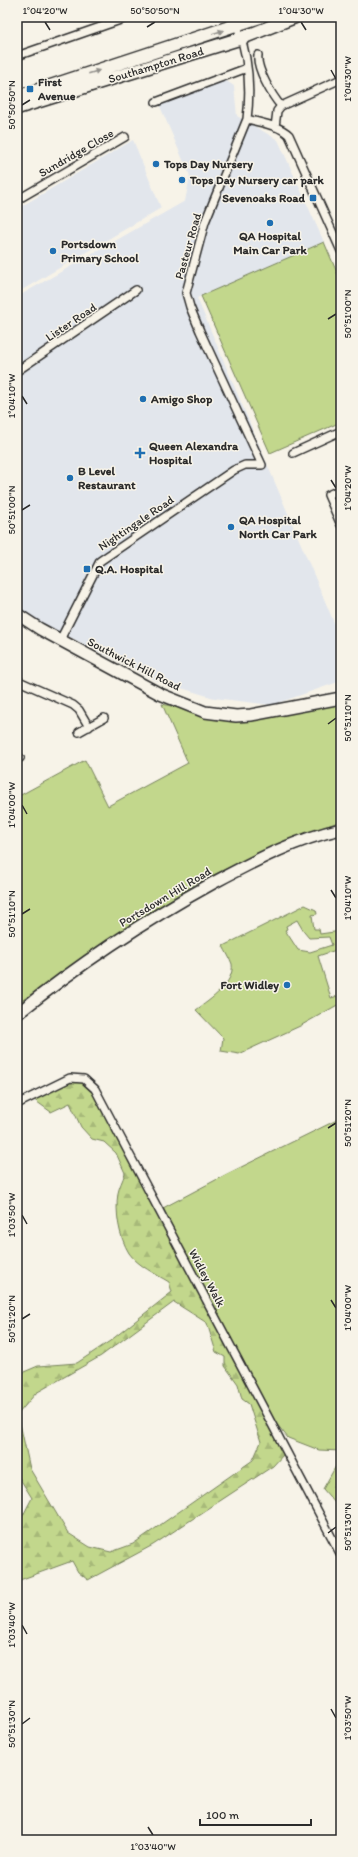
<svg xmlns="http://www.w3.org/2000/svg" width="358" height="1857" viewBox="0 0 358 1857" font-family="Itim,sans-serif">
<style>
.built{fill:#e2e6ec}
.green{fill:#c2d78c;stroke:#76815c;fill-rule:evenodd}
.forest{fill:url(#forest-firs);stroke:#76815c;fill-rule:evenodd}
.lines{fill:none;stroke-linecap:round;stroke-linejoin:round}
.street-casing{stroke:#2b2b2b;stroke-width:10}
.secondary-casing{stroke:#2b2b2b;stroke-width:14}
.primary-casing{stroke:#2b2b2b;stroke-width:15}
.street{stroke:#f7f3e8;stroke-width:7}
.secondary{stroke:#f7f3e8;stroke-width:11}
.primary{stroke:#f7f3e8;stroke-width:12}
.oneway{fill:#918f8a}
.ticks{fill:none;stroke:#2b2b2b;stroke-width:1.5}
.poi-dot{fill:#1f6fb2;stroke:#f7f3e8;stroke-width:1.5}
.labels{text-anchor:middle;stroke-width:3;stroke-linejoin:round;paint-order:stroke}
.street-label{font-size:12px;fill:#2b2b2b;stroke:#f7f3e8}
.poi-label{font-size:12px;font-weight:bold;fill:#2b2b2b;stroke:#f7f3e8;text-anchor:start}
.neatline{fill:none;stroke:#2b2b2b;stroke-width:1.5}
.ticks-label{font-size:10px;text-anchor:middle;fill:#2b2b2b}
</style>
<defs>
<pattern id="forest-firs" width="22" height="20" patternUnits="userSpaceOnUse"><rect width="22" height="20" fill="#c2d78c"/><path d="M5 1l3.5 6h-7zM16 11l3.5 6h-7z" fill="#a7b979"/></pattern>
</defs>
<rect width="100%" height="100%" fill="#f7f3e8"/>
<filter id="ink" filterUnits="userSpaceOnUse"><feTurbulence type="fractalNoise" baseFrequency=".025" numOctaves="2"/><feDisplacementMap in="SourceGraphic" scale="8" xChannelSelector="R" yChannelSelector="G"/><feConvolveMatrix kernelMatrix="1 2 1 2 8 2 1 2 1" color-interpolation-filters="sRGB"/></filter>
<g filter="url(#ink)">
<path class="built" d="M225,80L234,86L237,116L278,140L324,242L197,298L341,639V681L272,705L214,698L155,680L32,618L17,609V297L185,201L190,176L159,104Z
M133,140L161,208L17,293V209Z"/>
<path class="green" d="M324,242L341,282V422L270,453L201,296Z
M341,703V821L278,844L197,883L151,912L17,1004V797L85,760L108,806L188,763L162,704L240,721Z
M305,905L316,910L317,914L312,915L314,929H319L320,934L341,931V954L339,949L318,956L331,998L341,995V1003L300,1026L239,1054L221,1051L223,1038L196,1010C210,1000 235,983 232,964C230,958 226,952 223,946ZM297,920L304,932L309,938L329,937L332,945L310,952L298,950L285,930L287,929L286,926Z
M341,1118V1451L319,1450L288,1438L276,1423L206,1293L163,1208L227,1174Z"/>
<path class="forest" d="M80,1081L95,1095L284,1454L273,1466L153,1545L88,1580L78,1572L72,1561L17,1581V1527L32,1498L17,1474V1375L38,1366L77,1363L110,1341L172,1292L169,1282C156,1274 138,1266 129,1253C119,1237 115,1212 118,1193C119,1187 123,1180 125,1173L116,1153L104,1142L92,1139L81,1127L70,1103L51,1112L33,1099L70,1082ZM174,1302L207,1323L216,1352L225,1357V1366L238,1384L242,1399L249,1404L261,1442L253,1460L133,1544L111,1552L90,1547L68,1533L30,1469L18,1414L36,1393L101,1356Z
M341,1457V1510L323,1489Z"/>
<g class="lines">
<g class="street-casing">
<path id="street" d="M258,55C256,68 272,96 281,106
M17,56L129,17
M156,102L247,68
M247,119C261,123 279,125 289,135L341,251
M275,127L277,111L281,106L341,79
M17,200L125,137
M17,371L136,290
M293,453L341,431
M341,489L328,495L341,525
M60,640L100,561L234,470L245,465H262L200,331L190,307L186,293L205,222L247,119C251,88 248,55 237,25
M17,683L21,682L73,705L79,710L89,727
M79,732L104,718
M17,755L20,758
M17,1104L70,1078L84,1079L95,1089L341,1555"/>
</g>
<g class="secondary-casing">
<path id="secondary" d="M17,614L40,629L160,694L205,712L236,716L251,715L341,698
M17,1014C78,965 144,921 213,883C254,861 296,839 341,829"/>
</g>
<g class="primary-casing">
<path id="primary" d="M17,97L260,17
M17,108L242,38L295,17"/>
</g>
<use href="#street" class="street"/>
<use href="#secondary" class="secondary"/>
<use href="#primary" class="primary"/>
</g>
<defs><path id="oneway-solid" d="M-6-.8H1V-3.2L6.5 0L1 3.2V.8H-6Z"/></defs>
<g class="oneway">
<use href="#oneway-solid" transform="translate(218 32) rotate(-18)"/>
<use href="#oneway-solid" transform="translate(94 72) rotate(-18)"/>
</g>
</g>
<path class="ticks" d="M45,22L50,30M301,22L306,30M147,27L155,22M331,70L336,79M22,105L30,100M328,319L336,314M22,396L27,404M331,480L336,488M22,510L30,505M328,724L336,718M22,805L27,814M331,890L336,898M22,914L30,909M328,1128L336,1123M22,1215L27,1224M331,1300L336,1308M22,1319L30,1314M328,1533L336,1527M22,1625L27,1634M331,1709L336,1718M22,1724L30,1718M148,1827L153,1835"/>
<g class="poi-dot">
<rect x="26" y="85" width="8" height="8" rx="2"/>
<circle cx="156" cy="164" r="4"/>
<circle cx="182" cy="180" r="4"/>
<rect x="309" y="194" width="8" height="8" rx="2"/>
<circle cx="270" cy="223" r="4"/>
<circle cx="53" cy="251" r="4"/>
<circle cx="143" cy="399" r="4"/>
<path d="M138 447h4v4h4v4h-4v4h-4v-4h-4v-4h4z"/>
<circle cx="70" cy="478" r="4"/>
<circle cx="231" cy="527" r="4"/>
<rect x="83" y="565" width="8" height="8" rx="2"/>
<circle cx="287" cy="985" r="4"/>
</g>
<g class="labels">
<g class="street-label">
<text transform="translate(156 65) rotate(-17)" y="4">Southampton Road</text>
<text transform="translate(76 153) rotate(-30)" y="4">Sundridge Close</text>
<text transform="translate(188 246) rotate(-74)" y="4">Pasteur Road</text>
<text transform="translate(71 322) rotate(-34)" y="4">Lister Road</text>
<text transform="translate(136 523) rotate(-34)" y="4">Nightingale Road</text>
<text transform="translate(134 664) rotate(27)" y="4">Southwick Hill Road</text>
<text transform="translate(165 897) rotate(-31)" y="4">Portsdown Hill Road</text>
<text transform="translate(207 1278) rotate(62)" y="4">Widley Walk</text>
</g>
<g class="poi-label">
<text x="38" y="86">First<tspan x="38" dy="14">Avenue</tspan></text>
<text x="164" y="168">Tops Day Nursery</text>
<text x="190" y="184">Tops Day Nursery car park</text>
<text x="305" y="202" text-anchor="end">Sevenoaks Road</text>
<text x="270" y="240" text-anchor="middle">QA Hospital<tspan x="270" dy="14">Main Car Park</tspan></text>
<text x="61" y="248">Portsdown<tspan x="61" dy="14">Primary School</tspan></text>
<text x="151" y="403">Amigo Shop</text>
<text x="149" y="450">Queen Alexandra<tspan x="149" dy="14">Hospital</tspan></text>
<text x="78" y="475">B Level<tspan x="78" dy="14">Restaurant</tspan></text>
<text x="239" y="524">QA Hospital<tspan x="239" dy="14">North Car Park</tspan></text>
<text x="95" y="573">Q.A. Hospital</text>
<text x="279" y="989" text-anchor="end">Fort Widley</text>
</g>
</g>
<rect width="358" height="1857" fill="none" stroke="#f7f3e8" stroke-width="44"/>
<path d="M200 1819v6h111v-6" fill="none" stroke="#2b2b2b" stroke-width="2"/>
<text x="206" y="1819" font-size="12" fill="#2b2b2b" stroke="#f7f3e8" stroke-width="3" paint-order="stroke">100 m</text>
<rect x="22" y="22" width="314" height="1813" class="neatline"/>
<g class="ticks-label">
<text x="45" y="14">1°04'20"W</text>
<text x="155" y="14">50°50'50"N</text>
<text x="301" y="14">1°04'30"W</text>
<text transform="translate(347 79) rotate(-90)" y="4">1°04'30"W</text>
<text transform="translate(11 105) rotate(-90)" y="4">50°50'50"N</text>
<text transform="translate(347 314) rotate(-90)" y="4">50°51'00"N</text>
<text transform="translate(11 396) rotate(-90)" y="4">1°04'10"W</text>
<text transform="translate(347 488) rotate(-90)" y="4">1°04'20"W</text>
<text transform="translate(11 510) rotate(-90)" y="4">50°51'00"N</text>
<text transform="translate(347 718) rotate(-90)" y="4">50°51'10"N</text>
<text transform="translate(11 805) rotate(-90)" y="4">1°04'00"W</text>
<text transform="translate(347 898) rotate(-90)" y="4">1°04'10"W</text>
<text transform="translate(11 914) rotate(-90)" y="4">50°51'10"N</text>
<text transform="translate(347 1123) rotate(-90)" y="4">50°51'20"N</text>
<text transform="translate(11 1215) rotate(-90)" y="4">1°03'50"W</text>
<text transform="translate(347 1308) rotate(-90)" y="4">1°04'00"W</text>
<text transform="translate(11 1319) rotate(-90)" y="4">50°51'20"N</text>
<text transform="translate(347 1527) rotate(-90)" y="4">50°51'30"N</text>
<text transform="translate(11 1625) rotate(-90)" y="4">1°03'40"W</text>
<text transform="translate(347 1718) rotate(-90)" y="4">1°03'50"W</text>
<text transform="translate(11 1724) rotate(-90)" y="4">50°51'30"N</text>
<text x="153" y="1850">1°03'40"W</text>
</g>
</svg>
